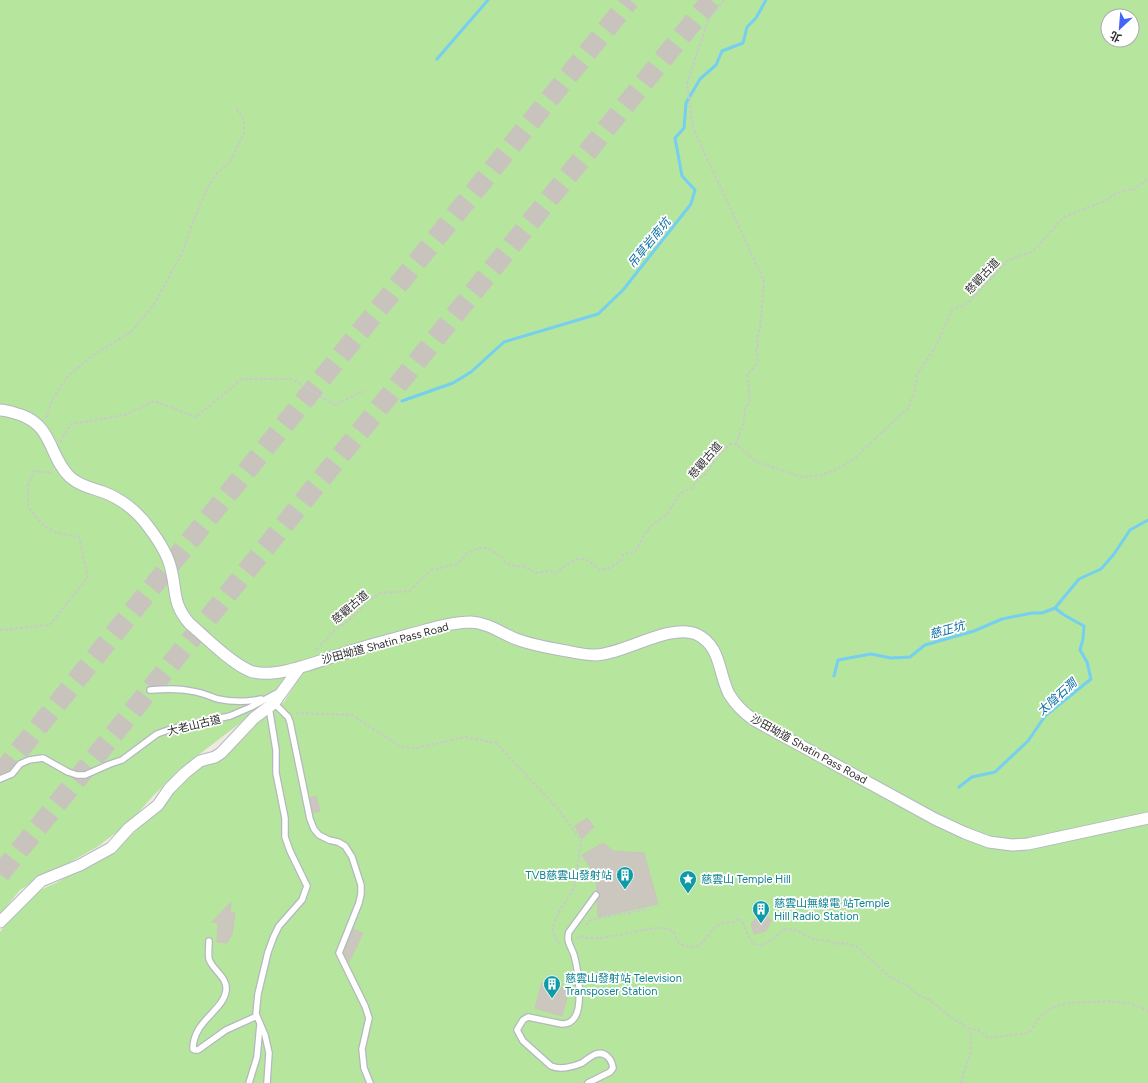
<svg xmlns="http://www.w3.org/2000/svg" width="1148" height="1083" viewBox="0 0 1148 1083" font-family="Figtree,'Noto Sans TC',sans-serif">
<style>
.green{fill:#b6e59e;fill-rule:evenodd}
.lines{fill:none;stroke-linecap:round;stroke-linejoin:round}
.stream{stroke:#75cff0;stroke-width:3}
.building{fill:#cbc7bf;stroke:#cbc5ba}
.highway-tunnel{stroke:#c8c4bd;stroke-width:20;stroke-dasharray:20 10;stroke-linecap:butt}
.lane-casing{stroke:#b4b7c1;stroke-width:8}
.street-casing{stroke:#b4b7c1;stroke-width:13}
.path{stroke:#c9c9c9;stroke-width:2;stroke-dasharray:3 2;stroke-linecap:butt}
.lane{stroke:#fff;stroke-width:5.5}
.street{stroke:#fff;stroke-width:11}
.labels{text-anchor:middle;stroke-width:3.5;stroke-linejoin:round;paint-order:stroke}
.street-label{font-size:11px;fill:#2e2e2e;stroke:#fff}
.culture-label{font-size:11px;fill:#0d838f;stroke:#fff;text-anchor:start}
.water-label{font-size:12px;font-style:italic;fill:#0d6fa3;stroke:#fff}
</style>
<rect width="100%" height="100%" fill="#efe9e1"/>
<path class="green" d="M0,0H1148V1083H0V932L11,916L27,898L40,890L58,882L103,856L136,831L161,803L187,777L261,718L284,702L296,683L283,684L276,695L254,710L239,724L180,769L153,796L129,823L97,847L53,872L35,881L20,890L0,914ZM1108,16H1132V40H1108Z"/>
<g class="lines">
<path class="stream" d="M437,59L488,0
M402,401L453,383L471,372L504,342L598,314L623,290L691,204L695,190L682,176L675,138L684,128L686,103L700,79L716,65L722,51L743,43L747,27L756,18L766,0
M834,676L838,660L871,654L891,658L910,657L925,645L974,631L1002,619L1032,613H1042L1055,608
M959,787L972,777L995,772L1028,741L1045,716L1091,679L1087,662L1080,650L1083,639L1084,626L1064,615L1055,608L1079,579L1101,569L1114,554L1130,530L1148,520"/>
</g>
<path class="building" d="M316,796L320,811L313,813L310,798Z
M587,818L594,827L582,839L575,826Z
M603,843L613,851L644,853L658,904L598,917L597,901L600,895L597,891L596,876L582,855Z
M231,902L230,912L235,913L232,935L227,943L217,942L218,923L212,922Z
M762,913L772,920L766,931L754,934L751,923Z
M353,929L363,933L349,962L344,953Z
M542,982L569,990L562,1016L535,1008Z"/>
<g class="lines">
<path class="highway-tunnel" d="M0,774L630,0
M0,874L711,0"/>
<g class="lane-casing">
<path id="lane" d="M150,690C164,689 177,688 191,691C200,692 209,696 218,699C232,702 247,702 261,699
M274,703L288,717L290,722L310,819L314,829L319,835L329,840L338,842L345,846L352,857L361,885V894L359,903L339,953L365,1006L369,1018L362,1049L364,1068L370,1083
M0,779L12,774L20,764L29,760L43,758L68,772L77,775H85L110,764L122,760L157,734L171,729L230,716L251,707L279,692
M209,941C209,947 208,954 209,959C213,971 228,977 226,991C223,1011 193,1021 193,1049L195,1050H198L226,1030L257,1016
M249,1083L257,1057L260,1024
M267,1083L269,1053L265,1035L256,1014L258,994L268,952L274,936L279,926L302,900L307,886L290,851L285,837V818L276,773V750L269,707
M588,1083L610,1072L613,1068C612,1060 606,1051 596,1054C591,1056 586,1060 582,1063C573,1067 560,1070 551,1066L523,1041L517,1030L523,1020L528,1017L562,1024C567,1024 572,1022 575,1017C583,1005 578,969 574,955C571,946 566,942 569,932L596,895"/>
</g>
<g class="street-casing">
<path id="street" d="M0,410C7,410 14,413 21,415C53,426 49,457 70,477C80,486 92,488 103,492C122,499 139,513 150,529C159,541 168,555 171,569C177,592 172,603 189,623C205,637 231,663 250,671C275,680 320,660 345,653C365,646 386,641 407,635C428,630 450,622 471,622C488,623 501,633 516,639C532,645 550,648 567,651C576,653 586,655 596,655C624,654 670,623 696,634C721,645 718,672 729,694C735,704 744,713 754,720L935,819L965,833L989,842L1012,845L1028,844L1148,818
M0,922L41,881L80,865L111,848L129,828L158,805L169,789L185,773L200,761L215,757L221,753L254,718L274,703L300,667"/>
</g>
<path class="path" d="M724,0L708,20L687,84L693,128L764,281L760,329L757,337L758,345L756,350L758,360L755,367L747,374L750,401L745,409L744,422L736,444
M46,418L53,398L68,376L92,356L132,331L155,303L184,249L193,221L209,185L217,173L230,162L244,133V119L235,107
M60,442L71,424L125,415L154,401L196,417L242,379H292L335,405L365,390
M0,630L50,625L88,577L79,537L57,533L44,526L28,507V485L34,471L53,473
M316,650L336,629L349,621L367,601L381,593L409,591L431,570L457,564L466,554L479,548H487L502,557L505,563L516,566H523L537,573L547,571L556,573C564,566 576,556 587,560C592,562 596,567 600,570L610,568L621,561L623,555L636,551C641,542 645,531 653,524C656,521 661,520 664,517C674,508 676,491 691,489L696,481L707,473L715,459L730,444H736L757,462L802,477L818,476L835,470L853,460L902,413L908,409L915,390L917,375L936,346L952,310L968,303L1008,260L1032,252L1064,217L1107,200C1114,194 1124,189 1133,190L1148,179
M296,713L352,715L401,747L417,748L465,737L496,743L557,808L581,840L575,885C570,900 540,926 560,943
M586,925L590,920L649,909
M577,939L579,936L590,938H601L655,928H663L673,931L679,943C706,956 702,933 720,924C724,922 730,922 735,922L737,918L743,922C753,955 763,948 784,929L796,930L813,939L829,941L837,944L843,943L856,946L889,976L909,987L918,995L930,1000L955,1020L970,1029L978,1030L988,1038L1026,1033L1031,1031C1044,1003 1066,1002 1094,1002C1107,1001 1121,1001 1134,1005C1139,1006 1143,1009 1148,1011
M961,1083L971,1050L970,1029"/>
<use href="#lane" class="lane"/>
<use href="#street" class="street"/>
</g>
<defs>
<g id="building-pin" transform="scale(0.9)"><path d="M0 17L-7.5 6A9.5 9.5 0 1 1 7.5 6Z" fill="#0f9aa8" stroke="#fff"/><path d="M-4-6H4V6H1V3H-1V6H-4ZM-2.5-4.3h1.7v1.8h-1.7ZM.8-4.3h1.7v1.8H.8ZM-2.5-1h1.7V.8h-1.7ZM.8-1h1.7V.8H.8Z" fill="#fff"/></g>
<g id="sight-pin" transform="scale(0.9)"><path d="M0 17L-7.5 6A9.5 9.5 0 1 1 7.5 6Z" fill="#0f9aa8" stroke="#fff"/><path d="M0-6L1.8-2.2L6-1.7L2.9 1.2L3.7 5.4L0 3.3L-3.7 5.4L-2.9 1.2L-6-1.7L-1.8-2.2Z" fill="#fff"/></g>
</defs>
<g fill-rule="evenodd">
<use href="#building-pin" x="625" y="875"/>
<use href="#sight-pin" x="688" y="879"/>
<use href="#building-pin" x="761" y="909"/>
<use href="#building-pin" x="552" y="984"/>
</g>
<g class="labels">
<g class="street-label">
<text transform="translate(982 276) rotate(-47)" y="4">慈觀古道</text>
<text transform="translate(705 460) rotate(-49)" y="4">慈觀古道</text>
<text transform="translate(350 607) rotate(-40)" y="4">慈觀古道</text>
<text transform="translate(385 643) rotate(-15)" y="4">沙田坳道 Shatin Pass Road</text>
<text transform="translate(194 725) rotate(-14)" y="4">大老山古道</text>
<text transform="translate(809 749) rotate(29)" y="4">沙田坳道 Shatin Pass Road</text>
</g>
<g class="culture-label">
<text x="612" y="879" text-anchor="end">TVB慈雲山發射站</text>
<text x="701" y="883">慈雲山 Temple Hill</text>
<text x="774" y="907">慈雲山無線電 站Temple<tspan x="774" dy="13">Hill Radio Station</tspan></text>
<text x="565" y="982">慈雲山發射站 Television<tspan x="565" dy="13">Transposer Station</tspan></text>
</g>
<g class="water-label">
<text transform="translate(649 243) rotate(-51)" y="4">吊草岩南坑</text>
<text transform="translate(947 630) rotate(-15)" y="4">慈正坑</text>
<text transform="translate(1057 697) rotate(-42)" y="4">太陰石澗</text>
</g>
</g>
<g transform="translate(1120 28) rotate(206)"><circle r="19" fill="#ffffff" stroke="#ababab"/>
<path d="M0-3L7 15L0 10L-7 15Z" fill="#4264fb"/>
<text y="-6" font-size="11" font-weight="bold" text-anchor="middle" fill="#2e2e2e">北</text>
</g>
</svg>
